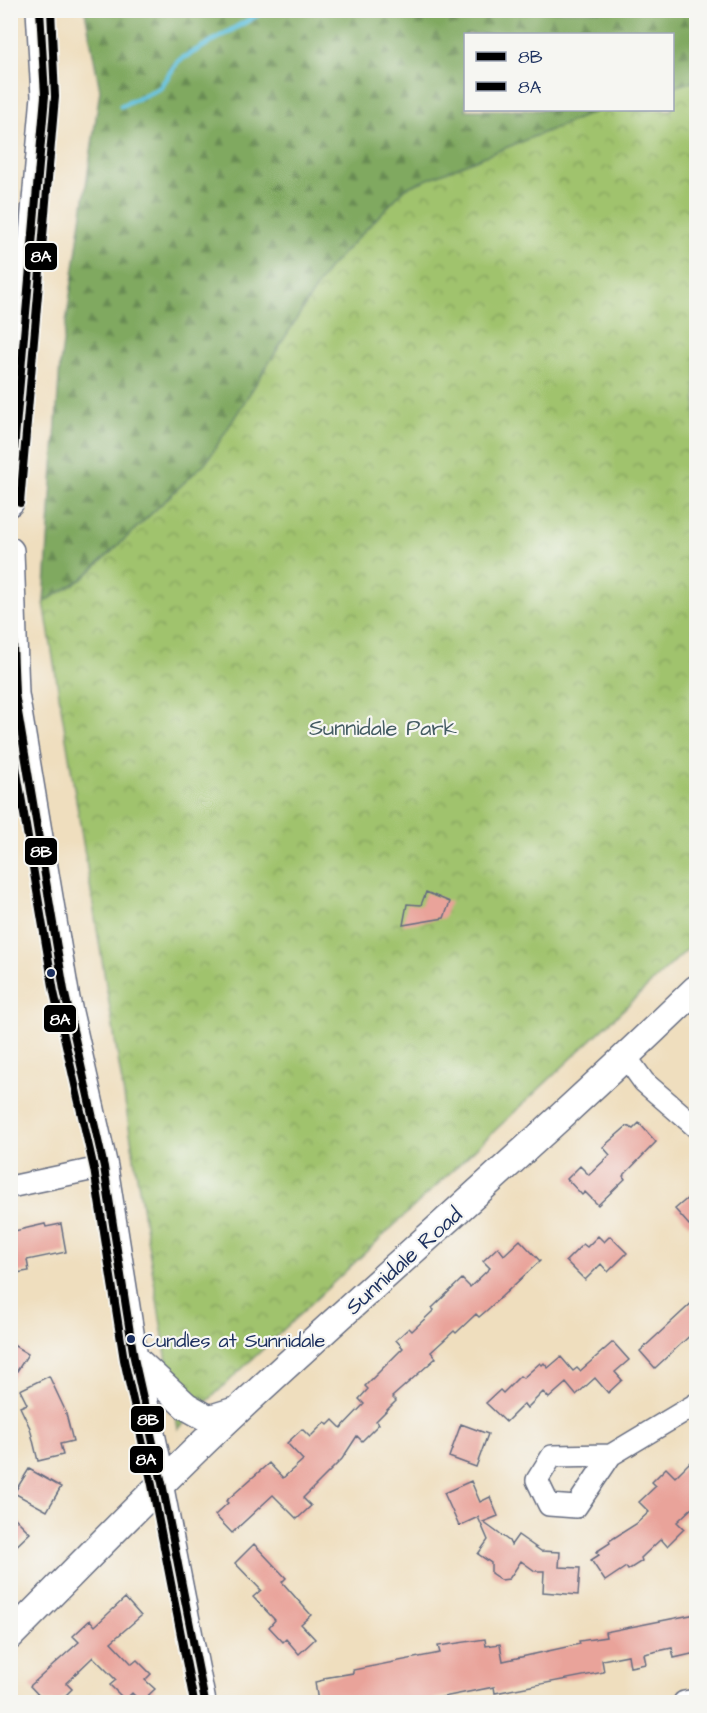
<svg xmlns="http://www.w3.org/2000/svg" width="707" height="1713" viewBox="0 0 707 1713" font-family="'Architects Daughter',sans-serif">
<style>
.forest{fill:url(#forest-firs);stroke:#4e6c5f;stroke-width:1.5}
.park{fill:url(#park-crowns);stroke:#5e7966;stroke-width:1.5}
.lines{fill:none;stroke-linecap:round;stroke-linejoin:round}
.stream{stroke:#63c2e1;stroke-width:5}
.building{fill:#e9a39a}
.minor-casing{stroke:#656c80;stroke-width:24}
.major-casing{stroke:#656c80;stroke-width:30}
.minor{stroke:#fff;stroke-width:21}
.major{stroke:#fff;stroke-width:27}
.bus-1-casing{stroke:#f6f6f2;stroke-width:12}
.bus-2-casing{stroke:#f6f6f2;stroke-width:12}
.bus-1{stroke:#000;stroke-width:8}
.bus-2{stroke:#000;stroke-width:8}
.bus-dot{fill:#1b2f5e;stroke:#f6f6f2;stroke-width:2}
.labels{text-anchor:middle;stroke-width:4.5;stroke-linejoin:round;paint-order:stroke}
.bus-label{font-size:20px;fill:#1b2f5e;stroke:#f6f6f2;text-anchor:start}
.park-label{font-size:22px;fill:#435b62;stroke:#f6f6f2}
.street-label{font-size:22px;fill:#1b2f5e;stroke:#f6f6f2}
.line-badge{stroke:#f6f6f2;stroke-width:2}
.badge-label{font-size:16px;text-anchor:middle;font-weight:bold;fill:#fff}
</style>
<defs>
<pattern id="forest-firs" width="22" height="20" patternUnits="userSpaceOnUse" patternTransform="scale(1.5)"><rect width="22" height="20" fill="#80a960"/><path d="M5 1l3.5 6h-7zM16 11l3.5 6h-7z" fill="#688a52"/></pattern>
<pattern id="park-crowns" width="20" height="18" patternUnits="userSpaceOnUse" patternTransform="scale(1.5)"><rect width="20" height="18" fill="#a0c36d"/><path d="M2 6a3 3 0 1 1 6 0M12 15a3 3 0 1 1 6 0" fill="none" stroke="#829f5d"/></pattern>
</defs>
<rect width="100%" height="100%" fill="#f6f6f2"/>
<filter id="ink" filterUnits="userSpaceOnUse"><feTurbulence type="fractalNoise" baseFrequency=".0167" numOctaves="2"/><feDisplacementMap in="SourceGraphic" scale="12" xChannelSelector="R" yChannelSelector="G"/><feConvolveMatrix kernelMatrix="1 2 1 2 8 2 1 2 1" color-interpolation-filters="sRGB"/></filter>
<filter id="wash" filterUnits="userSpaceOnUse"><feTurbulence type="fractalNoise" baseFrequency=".008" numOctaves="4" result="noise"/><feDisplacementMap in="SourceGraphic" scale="24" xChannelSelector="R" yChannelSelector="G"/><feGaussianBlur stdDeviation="1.35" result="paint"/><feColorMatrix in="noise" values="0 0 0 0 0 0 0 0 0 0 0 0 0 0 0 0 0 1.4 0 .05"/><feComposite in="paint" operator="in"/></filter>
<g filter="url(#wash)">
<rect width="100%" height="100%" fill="#efdebe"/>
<path class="forest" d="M85,11H696V81L673,87L672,34H466V110H600L406,188L328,269L208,460L82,579L44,602L60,364L100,90Z"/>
<path class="park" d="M696,81V941L178,1429L44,602L83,579L208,460L328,269L406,188L600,110H672L673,87Z"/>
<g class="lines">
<path class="stream" d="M121,106L160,88L178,61L266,10"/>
</g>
<g id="blocks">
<path class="building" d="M426,892L450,902L444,918L403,925L407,904L421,905Z
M639,1123L656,1142L623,1176L625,1179L598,1205L585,1192L582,1195L567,1179L580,1166L589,1175L610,1155L603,1147L627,1126L633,1129Z
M696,1191V1219L689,1225L675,1209Z
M45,1224L46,1227L61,1224L66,1252L27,1260L29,1271L10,1274V1232Z
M598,1236L604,1242L610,1236L627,1253L608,1272L601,1264L585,1280L566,1261L583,1244L587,1247Z
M520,1240L540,1261L486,1311L479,1317L476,1314L456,1333L454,1331L431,1352L436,1358L392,1397L396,1401L376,1421L379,1424L362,1441L357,1436L342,1459L303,1498L311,1506L297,1519L273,1495L232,1533L215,1515L228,1503L226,1501L269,1463L283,1478L303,1460L287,1443L302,1429L310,1437L325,1422L328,1425L333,1420L341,1428L364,1404L359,1399L368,1389L365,1386L403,1348L396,1340L409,1328L412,1331L434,1310L432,1308L462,1279L470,1287L490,1268L483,1261L498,1247L504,1255Z
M696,1299V1330L655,1368L640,1351Z
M613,1342L629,1360L615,1372L622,1380L608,1393L595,1378L576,1395L566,1383L549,1398L543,1392L527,1408L524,1404L506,1422L486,1403L500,1390L503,1393L520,1376L523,1378L540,1363L542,1365L544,1363L548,1368L561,1357L573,1371L577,1368L580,1371Z
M10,1343L28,1354L10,1382Z
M49,1376L65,1410L73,1441L60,1444L63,1455L38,1461L30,1428L20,1407L27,1404L20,1390Z
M461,1424L488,1434L476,1467L449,1457Z
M690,1462L696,1469V1504L677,1522L684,1529L667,1546L661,1539L641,1558L642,1561L628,1570L626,1567L605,1581L591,1560L599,1555L596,1552L610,1543L609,1541L636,1524L649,1512L639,1502L656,1486L652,1482L666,1468L675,1477Z
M29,1469L61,1487L47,1511L14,1493Z
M471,1481L480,1502L490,1497L498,1516L483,1522L509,1541L511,1545L518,1535L541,1551L560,1552L559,1567L580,1568L578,1595L543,1592L544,1571H535L521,1561L509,1579L501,1580L491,1573V1563L478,1554L488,1540L478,1517L459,1526L444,1493Z
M10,1513L30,1533L10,1552Z
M254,1544L286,1578L282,1582L311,1615L301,1624L315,1639L299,1654L286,1639L283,1642L269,1627L275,1620L253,1597L261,1590L235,1563Z
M125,1598L141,1616L111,1642L132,1664L137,1660L151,1674L145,1680L155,1689L141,1702L132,1693L125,1700L110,1685L116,1680L93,1657L66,1683L72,1689L59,1702H45L30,1686L79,1642L73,1636L90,1620L95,1626Z
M696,1614V1653L674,1658L672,1648L644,1654L646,1664L630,1667L628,1655L602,1660L604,1672L495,1693L494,1687L433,1699L434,1702H318L315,1682L324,1680V1678L353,1673V1670L440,1653L438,1646L485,1639L486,1646L500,1644L503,1661L580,1644L579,1641L606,1637L605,1632Z"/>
</g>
</g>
<g filter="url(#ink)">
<use href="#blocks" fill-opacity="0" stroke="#656c80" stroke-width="1.5"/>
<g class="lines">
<g class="minor-casing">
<path id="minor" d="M626,1057L644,1082L696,1127
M10,1187L104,1167
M611,1455L552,1456L537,1480L549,1505L576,1507L611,1455L696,1404
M162,1483L205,1702
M684,1702L696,1700"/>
</g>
<g class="major-casing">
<path id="major" d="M10,502L45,96L40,10
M10,551L15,694L66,999L104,1167L134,1358L162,1483
M134,1358L186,1406L209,1419L238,1410
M10,1636C86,1560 160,1482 239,1409C391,1268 548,1133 696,989"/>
</g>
<use href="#minor" class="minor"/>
<use href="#major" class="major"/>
<g class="bus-1-casing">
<path id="bus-1" d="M10,496L45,96L40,10
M10,565L15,694L64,990L104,1167L134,1358L162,1483L205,1702"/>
</g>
<g class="bus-2-casing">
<path id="bus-2" d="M20,503L55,97L51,10
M10,731L54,992L94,1169L124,1360L152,1485L194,1702"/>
</g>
<use href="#bus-1" class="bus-1"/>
<use href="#bus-2" class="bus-2"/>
</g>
</g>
<g class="bus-dot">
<circle cx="51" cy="973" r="5"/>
<circle cx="131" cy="1339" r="5"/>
</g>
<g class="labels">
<g class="bus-label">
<text x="142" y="1347">Cundles at Sunnidale</text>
</g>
<g class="park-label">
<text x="383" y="735">Sunnidale Park</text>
</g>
<g class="street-label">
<text transform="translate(403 1260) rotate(-42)" y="8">Sunnidale Road</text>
</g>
</g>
<g class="line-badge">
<rect x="24" y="242" width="34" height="29" rx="6" fill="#000"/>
<rect x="24" y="837" width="34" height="29" rx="6" fill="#000"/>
<rect x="43" y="1004" width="34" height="29" rx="6" fill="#000"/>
<rect x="130" y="1405" width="35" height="28" rx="6" fill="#000"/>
<rect x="129" y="1445" width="35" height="29" rx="6" fill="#000"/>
</g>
<g class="badge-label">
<text x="41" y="262">8A</text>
<text x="41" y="857">8B</text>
<text x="60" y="1025">8A</text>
<text x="148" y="1425">8B</text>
<text x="146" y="1465">8A</text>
</g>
<rect width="707" height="1713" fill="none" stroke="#f6f6f2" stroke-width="36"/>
<rect x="464" y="33" width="210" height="78" fill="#f6f6f2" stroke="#9ea6b7" stroke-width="1.5"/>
<rect x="476" y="52" width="30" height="9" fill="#000000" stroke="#9ea6b7" stroke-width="1.5"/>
<text x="518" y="63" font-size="18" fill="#1b2f5e">8B</text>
<rect x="476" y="82" width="30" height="9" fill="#000000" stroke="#9ea6b7" stroke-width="1.5"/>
<text x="518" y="93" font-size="18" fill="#1b2f5e">8A</text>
</svg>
